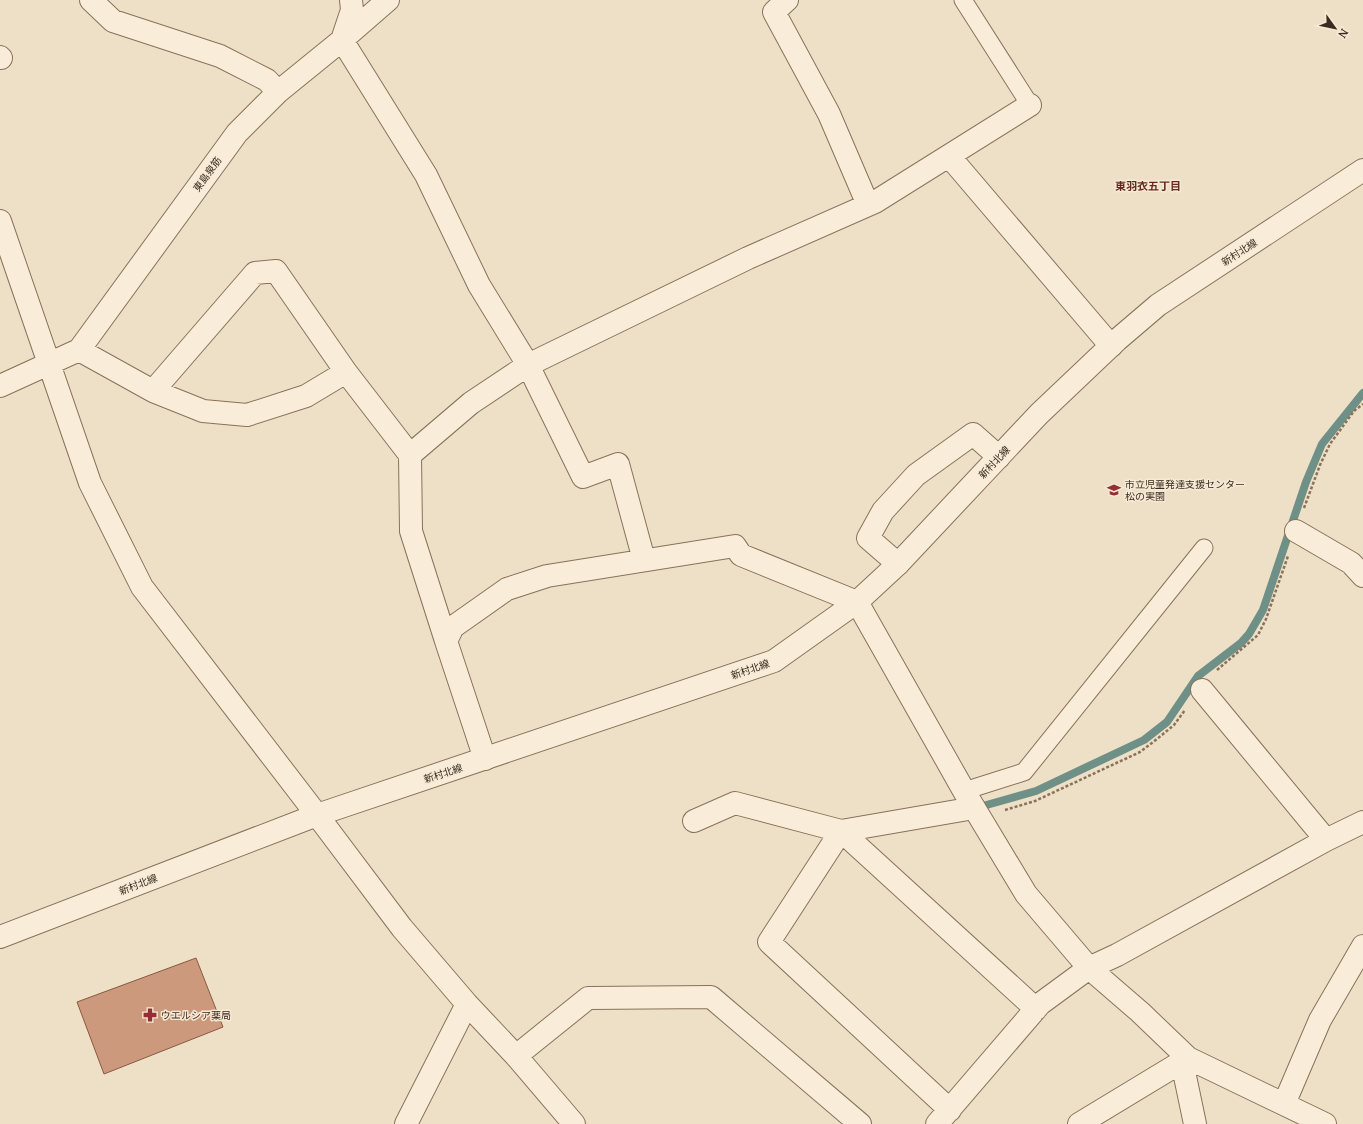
<svg xmlns="http://www.w3.org/2000/svg" width="1363" height="1124" viewBox="0 0 1363 1124" font-family="'PT Serif','Noto Sans JP',serif">
<style>
.lines{fill:none;stroke-linecap:round;stroke-linejoin:round}
.stream{stroke:#6e9086;stroke-width:8}
.building{fill:#cc997c;stroke:#885941}
.service-casing{stroke:#89715c;stroke-width:19}
.minor-casing{stroke:#89715c;stroke-width:24}
.tertiary-casing{stroke:#89715c;stroke-width:24}
.path{stroke:#89715c;stroke-width:2.5;stroke-dasharray:3 2;stroke-linecap:butt}
.service{stroke:#f9edd9;stroke-width:17}
.minor{stroke:#f9edd9;stroke-width:22}
.tertiary{stroke:#f9edd9;stroke-width:22}
.labels{text-anchor:middle;stroke-width:3;stroke-linejoin:round;paint-order:stroke}
.street-label{font-size:10px;fill:#3a2a1f;stroke:#f6ead5}
.poi-label{font-size:10px;fill:#3a2a1f;stroke:#f6ead5;text-anchor:start}
.neighbourhood-label{font-size:11px;font-weight:bold;fill:#662a1f;stroke:#f6ead5}
</style>
<rect width="100%" height="100%" fill="#eee0c6"/>
<g class="lines">
<path class="stream" d="M983,806L1036,791L1144,740L1167,722L1198,676L1241,643L1249,634L1263,610L1306,482L1322,444L1363,393"/>
</g>
<path class="building" d="M196,958L223,1027L104,1074L77,1002Z"/>
<g class="lines">
<g class="service-casing">
<path id="service" d="M963,0L1030,105
M964,791L1024,772L1204,548"/>
</g>
<g class="minor-casing">
<path id="minor" d="M91,0L113,21L220,56L267,80L278,92
M351,0L352,10L342,40L426,175L479,285L528,365L583,477L618,464L644,560
M787,0L774,12L829,114L868,205
M0,57L1,58
M949,156L1111,346
M0,221L90,483L142,587L317,815L402,928L467,1004L516,1056L574,1124
M79,350L153,391L203,411L247,415L306,396L346,372
M0,386L79,350L237,133L278,92L342,40L388,0
M153,391L255,273L276,271L346,372L410,455L411,531L446,641
M410,455L471,403L528,365L748,258L875,202L1030,105
M1296,531L1351,563L1363,576
M898,564L868,538L883,511L916,475L973,434L999,457
M1202,690L1326,840
M485,759L446,641L453,627L507,589L547,576L735,546L741,555L857,602
M694,821L735,803L841,831L974,808
M841,831L769,942L950,1110
M841,831L1036,1009
M1089,968L1140,1012L1188,1058L1325,1124
M516,1056L588,998L711,997L860,1124
M1182,1062L1195,1124
M1284,1104L1320,1020L1363,946
M406,1124L467,1004
M937,1124L1040,1004L1089,968L1117,955L1326,840L1363,822
M1079,1124L1188,1058"/>
</g>
<g class="tertiary-casing">
<path id="tertiary" d="M857,602L964,791L1026,894L1089,968
M0,937L317,815L774,661L857,602L898,564L1039,414L1117,340L1158,305L1363,170"/>
</g>
<path class="path" d="M1304,508L1320,465L1330,444L1354,411L1363,404
M1217,670L1258,635L1266,619L1288,556
M1005,810L1035,801L1140,752L1157,739L1174,725L1185,710"/>
<use href="#service" class="service"/>
<use href="#minor" class="minor"/>
<use href="#tertiary" class="tertiary"/>
</g>
<defs>
<g id="school-bare" transform="scale(1.08)"><path d="M0-5L7-2L0 1L-7-2ZM-4 1L0 2.5L4 1V4Q0 6-4 4Z" fill="#982c33" stroke="#f6ead5" stroke-width="2.5" paint-order="stroke"/></g>
<g id="pharmacy-bare" transform="scale(1.08)"><path d="M-2-6h4v4h4v4h-4v4h-4v-4h-4v-4h4Z" fill="#982c33" stroke="#f6ead5" stroke-width="2.5" paint-order="stroke"/></g>
</defs>
<g fill-rule="evenodd">
<use href="#school-bare" x="1114" y="490"/>
<use href="#pharmacy-bare" x="150" y="1015"/>
</g>
<g class="labels">
<g class="street-label">
<text transform="translate(207 174) rotate(-54)" y="4">東島泉筋</text>
<text transform="translate(1239 252) rotate(-33)" y="4">新村北線</text>
<text transform="translate(994 462) rotate(-47)" y="4">新村北線</text>
<text transform="translate(750 669) rotate(-19)" y="4">新村北線</text>
<text transform="translate(443 773) rotate(-18)" y="4">新村北線</text>
<text transform="translate(138 884) rotate(-21)" y="4">新村北線</text>
</g>
<g class="poi-label">
<text x="1125" y="488">市立児童発達支援センター<tspan x="1125" dy="12">松の実園</tspan></text>
<text x="161" y="1019">ウエルシア薬局</text>
</g>
<g class="neighbourhood-label">
<text x="1148" y="190">東羽衣五丁目</text>
</g>
</g>
<g transform="translate(1335 28) rotate(123)" stroke="#f6ead5" stroke-width="3" paint-order="stroke">
<path d="M0-3L7 15L0 10L-7 15Z" fill="#3a2a1f"/>
<text y="-6" font-size="11" font-weight="bold" text-anchor="middle" fill="#3a2a1f">N</text>
</g>
</svg>
